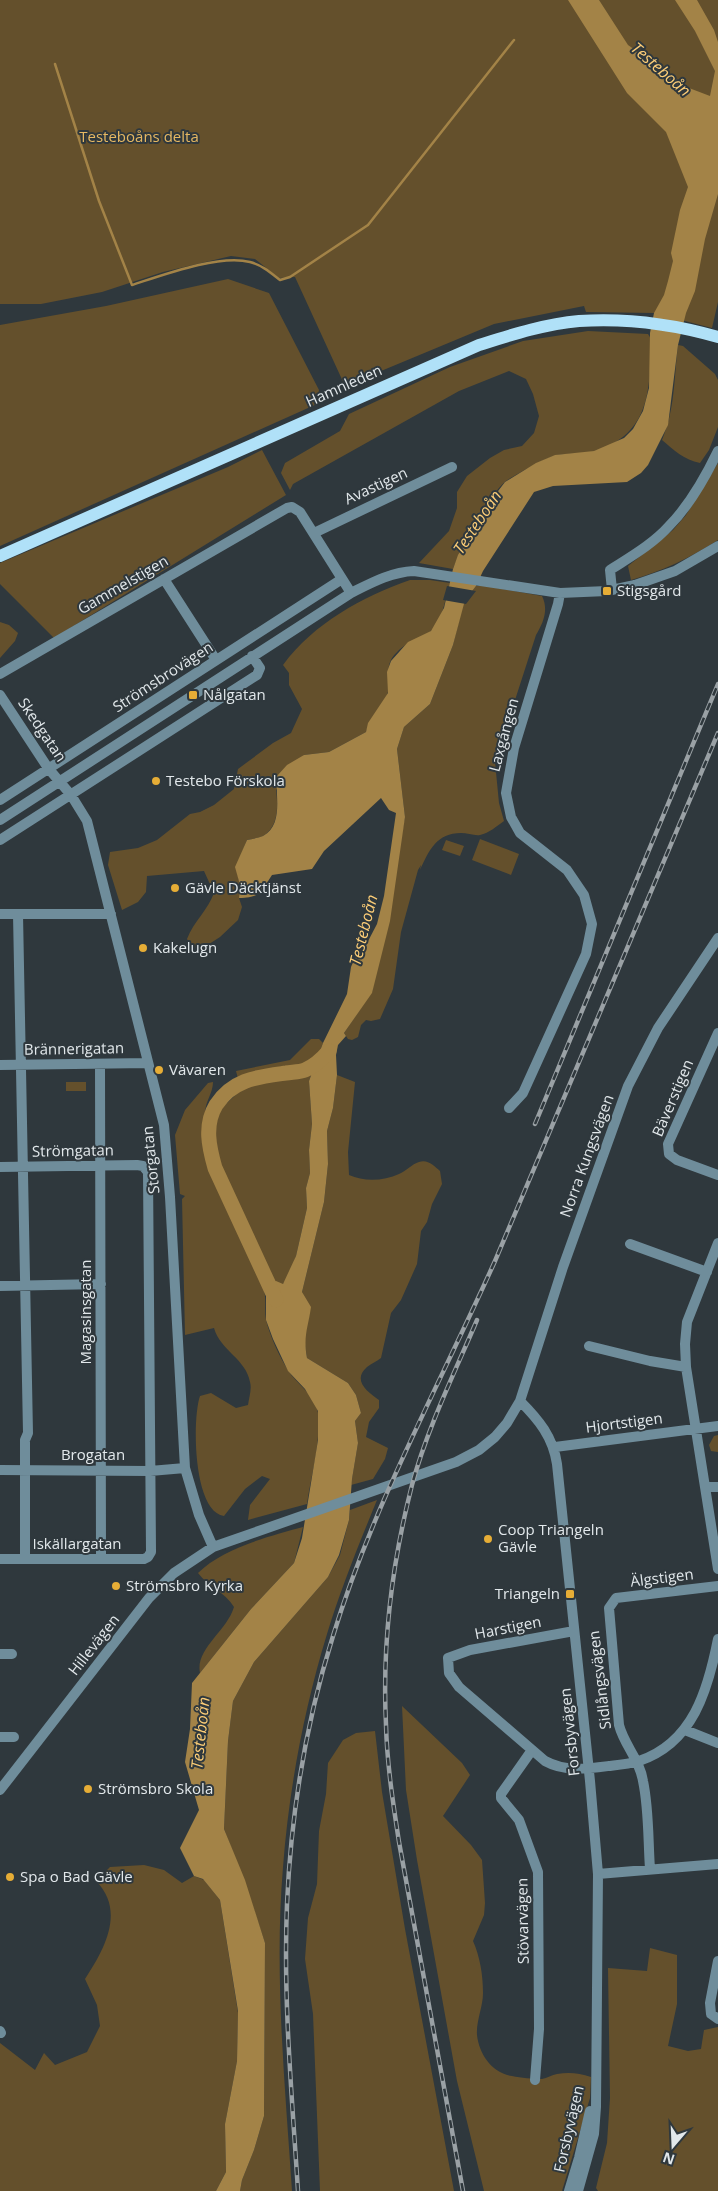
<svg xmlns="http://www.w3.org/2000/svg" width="718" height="2191" viewBox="0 0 718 2191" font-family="'Open Sans',sans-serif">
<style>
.green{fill:#64502c}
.water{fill:#a38347}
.pier{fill:#2f383d}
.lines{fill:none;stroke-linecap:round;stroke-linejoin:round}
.stream{stroke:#a38347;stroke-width:2.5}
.river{stroke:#a38347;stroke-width:15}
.minor{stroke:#6f8d9b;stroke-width:10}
.major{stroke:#b0e1f8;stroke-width:12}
.rail-casing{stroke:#9aa1a5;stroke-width:4.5}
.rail{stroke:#2f383d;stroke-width:2.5;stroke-dasharray:8;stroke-linecap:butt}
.poi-dot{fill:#e6ad36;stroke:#2f383d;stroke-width:2}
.labels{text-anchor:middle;stroke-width:4;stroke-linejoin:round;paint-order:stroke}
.park-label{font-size:15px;fill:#e6b862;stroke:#2f383d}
.street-label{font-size:15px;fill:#e2e8eb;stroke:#2f383d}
.poi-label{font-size:15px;fill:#e2e8eb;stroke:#2f383d;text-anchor:start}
.water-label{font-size:16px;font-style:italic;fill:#fccd77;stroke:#2f383d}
</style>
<rect width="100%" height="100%" fill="#2f383d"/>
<path class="green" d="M0,0H718V302L712,328L654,313L586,312L584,306L494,324L345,386L295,277L279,278L255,259L231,256L163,272L102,292L41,304H0Z
M228,279L269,293L319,390L317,404L0,546V325L106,306Z
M588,331L648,334L651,339C650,388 651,434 595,451C583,454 569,453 557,455C547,457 515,475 506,481C491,492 460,550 453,569L419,563L449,531L457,508V492L467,476L490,458L504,450L522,446L534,433L539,416L533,394L526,379L509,371L459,391L293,484L290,490L281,473L285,463L340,431L349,414L450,367L523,341Z
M678,345L683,346L715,374L718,380V427L709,450L700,463C684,460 674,450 662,440C675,410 674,377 678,345Z
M262,450L286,495L54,638L0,584V563L228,467Z
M718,463V540C690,558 662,571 631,580L628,566L673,530L686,515Z
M410,580H430L450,583C445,597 443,623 430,632C414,643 406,640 392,658C385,669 391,680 388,692C385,707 370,718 366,732L329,752L304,755L276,790C278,806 279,826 263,836C259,838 252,839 247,840L236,867L240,885L239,898L242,907L238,920L220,937L206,946L192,948L187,939C194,921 208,910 214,893L204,871L147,876L146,892L138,902L122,910L108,865L110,852L138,848L157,840L190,814L200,812L214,805L234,789L238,769L273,743L291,733L302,709L289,685V673L283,665C314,623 362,597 410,580Z
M476,586H486L542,596C549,610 543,623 536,635L495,762L499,803L504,821C497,826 489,833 480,835C475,836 467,833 461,833C437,833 429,850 420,870L421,865L418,870L401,932L393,989L380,1019L371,1021L366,1020L361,1025L358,1037L352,1040L348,1039L344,1033L372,992L405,817L397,749L404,727L430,704L453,645L464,600Z
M0,622L9,625L18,633L15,641L0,658Z
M480,839L519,854L511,875L472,860Z
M446,840L464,846L460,856L442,850Z
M311,1039H319L323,1043L309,1081L312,1124L309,1150L310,1173L306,1188L307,1208L296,1256L290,1273L283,1284L263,1286C267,1298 264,1309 266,1320C270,1336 279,1356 288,1370C296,1384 316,1395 318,1413C321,1443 311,1475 307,1504L248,1520L250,1505L270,1479L262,1476L245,1489L224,1516C193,1512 192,1419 200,1396L211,1393L236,1408L248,1405C249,1398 252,1389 250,1382C246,1359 220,1350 214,1328L185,1335L182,1199L185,1196L180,1194L175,1135L185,1110L208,1083L213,1082C213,1093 205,1102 205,1113L213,1116L241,1090L236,1071L290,1060Z
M337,1075L355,1082L348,1152L349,1175C364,1182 384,1181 399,1174C406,1171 412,1164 419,1162C428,1159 434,1166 440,1171L442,1184L432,1204L427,1222L421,1231L417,1264L401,1300L391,1313L381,1358C376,1362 372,1363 367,1367C352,1380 367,1392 379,1400V1408L369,1422L366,1437L388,1448L385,1459L373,1479L351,1485L358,1443L355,1421L361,1413L356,1395L348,1383L307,1358L305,1345V1328L309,1317L302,1292L324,1202L328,1164L327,1131L333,1108Z
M66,1082H86V1091H66Z
M718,1435V1452L711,1451L709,1445L714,1436Z
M377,1500C359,1544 341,1588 327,1634C304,1709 289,1789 283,1867C274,1975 285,2084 292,2191H240L242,2180L254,2150L264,2116L265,1943L245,1883L224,1829L228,1741L233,1701L254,1662L328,1577L340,1555L349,1520L350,1510Z
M303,1527L294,1563L251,1609L200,1673C195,1649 227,1631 234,1607C225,1592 208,1587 198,1573C223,1548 270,1536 303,1527Z
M402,1706L462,1763L470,1775L443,1816L471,1845L482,1860L485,1903L484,1915L473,1941C480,1957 483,1975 483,1993C483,2007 476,2021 477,2035C479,2054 492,2073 512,2076C521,2078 533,2079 542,2079C547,2078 552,2075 557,2074C569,2072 579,2073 591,2077L590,2098L562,2191H484L457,2081L417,1860L406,1790Z
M375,1731L382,1792L405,1929L454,2191H320L313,2014L305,1959L308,1918L317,1884L319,1831L326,1794L328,1763L343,1740L356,1733Z
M144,1865L164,1870L182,1883L194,1876L204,1880L220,1900L238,2013L237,2061L225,2124L226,2172L216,2191H0V2043L35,2070L44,2053L55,2065L87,2052L100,2026L97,2005L85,1979C104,1950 126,1911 96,1881L110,1867Z
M650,1948L677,1955V2004L668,2046L688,2051L701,2049L704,2030L718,2027V2191H598L596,2188L607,2143L610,2098L608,1968L647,1971Z"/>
<path class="water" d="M568,0H599L628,45L689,88L710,96L715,71L695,31L675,0H697L714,30L718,42V194L705,239L695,291L686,313L678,345L668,425L648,465L641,473L627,482L553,486L534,492L483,571L476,586L465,600L453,645L430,704L404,727L397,749L405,817L390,921L372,993L344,1033L346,1036L338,1045L336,1055L337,1075L333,1108L327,1131L328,1164L324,1202L302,1292L311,1307C308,1328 303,1336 307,1358L348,1383L356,1395L361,1413L355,1421L358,1443L352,1479L349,1520L339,1555L328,1577L254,1662L233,1701L228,1741L224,1829L245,1880L265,1943L264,2116L254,2150L242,2180L240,2191H216L226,2172L225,2124L237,2061L238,2011L220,1900L203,1879L194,1876L180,1848L199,1810L185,1762L190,1729L192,1683L251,1609L294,1563L302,1538L318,1440V1411L305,1389L288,1371L273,1339L266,1320V1295L263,1286L276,1281L283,1284L296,1256L307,1208L306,1188L310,1173L309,1150L312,1124L309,1081L323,1043L347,994L351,967L356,955L366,945L377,924L384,896L396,813L389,810L381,798L324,851L312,869L272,875C261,892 260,898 239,898L240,885L235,867L247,840C252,839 258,838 263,836C284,824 275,796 277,776L287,765L304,755L329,752L366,732L368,723L388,693L387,672L391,661L408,642L431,631L444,608L453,569L458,555L489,503L505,482L536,463L555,455L594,451L624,438L633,429L643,411L649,388L650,333L654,313L664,295L668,281L673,261L671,253L680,210L688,187L666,132L627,93Z"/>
<path class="pier" d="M447,586L476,591L466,604L443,600Z"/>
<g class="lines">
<path class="stream" d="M55,64L99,201L132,285C163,275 219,254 250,262C262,265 271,273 280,280L290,277L368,225L514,40"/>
<path class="river" d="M276,1300L215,1168C209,1147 204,1125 216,1105C233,1079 257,1077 286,1073C292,1072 300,1072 305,1070C315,1066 323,1058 329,1051"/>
<path class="minor" d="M314,533L452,467
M164,579L216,660
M612,590L610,570C630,557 653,544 669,526C690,505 705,478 718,451
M0,674L287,508L292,507L300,512L351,593
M0,695L48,768L71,795L87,821L164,1125L170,1197L185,1468L199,1515L213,1547
M0,800L342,579
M0,820L351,593C371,583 391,572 414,571L560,593L607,591L635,585L675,571L718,546
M0,840L257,675L260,668L252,656
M0,914H111
M18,914L28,1433L25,1440V1559
M718,1033L668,1144L669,1154L677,1160L718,1175
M100,1064L101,1559
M0,1065L148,1063
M509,1108L523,1093L586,954L592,924L584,895L567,870L520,833L511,817L506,793L514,748L558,604L560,593
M0,1167L137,1165L143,1166L148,1172L151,1552L148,1557L144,1559H0
M718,1243L687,1322L685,1344L686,1367L718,1569
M630,1244L707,1272
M0,1286L101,1284
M589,1346L650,1361L686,1367
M520,1401C539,1420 553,1437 557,1464L590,1781L598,1874L596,2107L594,2134L578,2191
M555,1447L718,1426
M0,1470L150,1471L185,1468
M705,1487H718
M574,1631L470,1650L448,1658L449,1673L459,1687L545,1761C565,1772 586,1769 609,1766C618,1765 629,1764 639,1761C693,1743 708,1690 718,1639
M0,1654H12
M685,1730L718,1743
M0,1737H14
M532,1750L501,1794V1798L519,1820L538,1872L539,2029L535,2080
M0,1790L149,1598L174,1573L213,1547L456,1462L479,1450L495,1437L507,1423L520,1401L563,1267L628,1086L658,1028L718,938
M650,1869C648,1840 649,1809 643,1781C640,1760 624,1745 619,1725L609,1608L616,1598L718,1586
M598,1874L718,1864
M718,1961L710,2003L711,2014L718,2019
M0,2031L1,2033
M569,2191L579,2158L590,2111"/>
<path class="major" d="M0,556L479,345C511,335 545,324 579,321C625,318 673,324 718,337"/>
<g class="rail-casing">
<path id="rail" d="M535,1124L718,684
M298,2191C292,2096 283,2000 287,1904C291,1814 306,1722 333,1636C373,1505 439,1386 495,1261L718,733
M463,2191L399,1842C393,1803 387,1764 386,1725C382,1644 392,1563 412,1485C427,1429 454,1374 477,1320"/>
</g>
<use href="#rail" class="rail"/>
</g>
<g class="poi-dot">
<rect x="602" y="586" width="10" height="10" rx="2.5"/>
<rect x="188" y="690" width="10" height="10" rx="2.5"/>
<circle cx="156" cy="781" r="5"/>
<circle cx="175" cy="888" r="5"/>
<circle cx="143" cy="948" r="5"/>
<circle cx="159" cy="1070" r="5"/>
<circle cx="488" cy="1539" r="5"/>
<circle cx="116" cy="1586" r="5"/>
<rect x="565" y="1589" width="10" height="10" rx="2.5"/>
<circle cx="88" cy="1789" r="5"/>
<circle cx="10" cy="1877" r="5"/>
</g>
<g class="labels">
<g class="park-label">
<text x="139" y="142">Testeboåns delta</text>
</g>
<g class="street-label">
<text transform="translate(344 386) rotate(-24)" y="5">Hamnleden</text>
<text transform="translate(376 486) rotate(-25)" y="5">Avastigen</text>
<text transform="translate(123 585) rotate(-30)" y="5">Gammelstigen</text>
<text transform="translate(163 677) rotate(-33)" y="5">Strömsbrovägen</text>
<text transform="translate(42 730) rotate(56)" y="5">Skedgatan</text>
<text transform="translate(504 735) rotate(-75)" y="5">Laxgången</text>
<text transform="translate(74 1049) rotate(-1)" y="5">Brännerigatan</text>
<text transform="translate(673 1098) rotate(-67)" y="5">Bäverstigen</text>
<text transform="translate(73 1151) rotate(-1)" y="5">Strömgatan</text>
<text transform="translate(587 1156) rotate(-70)" y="5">Norra Kungsvägen</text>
<text transform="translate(151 1160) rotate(-96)" y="5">Storgatan</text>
<text transform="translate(86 1312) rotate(-90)" y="5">Magasinsgatan</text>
<text transform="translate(624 1423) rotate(-7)" y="5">Hjortstigen</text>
<text x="93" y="1460">Brogatan</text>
<text x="77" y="1549">Iskällargatan</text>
<text transform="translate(662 1578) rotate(-7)" y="5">Älgstigen</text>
<text transform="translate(508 1628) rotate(-11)" y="5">Harstigen</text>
<text transform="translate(94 1645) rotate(-52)" y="5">Hillevägen</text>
<text transform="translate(600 1680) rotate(-97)" y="5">Sidlångsvägen</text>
<text transform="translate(570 1732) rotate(-96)" y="5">Forsbyvägen</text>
<text transform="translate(523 1921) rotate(-91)" y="5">Stövarvägen</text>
<text transform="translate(569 2129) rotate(-77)" y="5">Forsbyvägen</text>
</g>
<g class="poi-label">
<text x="617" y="596">Stigsgård</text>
<text x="203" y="700">Nålgatan</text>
<text x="166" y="786">Testebo Förskola</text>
<text x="185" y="893">Gävle Däcktjänst</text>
<text x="153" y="953">Kakelugn</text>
<text x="169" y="1075">Vävaren</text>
<text x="498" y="1535">Coop Triangeln<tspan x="498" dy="17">Gävle</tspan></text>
<text x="126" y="1591">Strömsbro Kyrka</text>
<text x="560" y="1599" text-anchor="end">Triangeln</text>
<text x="98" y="1794">Strömsbro Skola</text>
<text x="20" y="1882">Spa o Bad Gävle</text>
</g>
<g class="water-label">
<text transform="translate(661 69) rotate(41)" y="6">Testeboån</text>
<text transform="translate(477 522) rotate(-56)" y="6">Testeboån</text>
<text transform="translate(363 930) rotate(-76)" y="6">Testeboån</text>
<text transform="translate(200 1733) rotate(-84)" y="6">Testeboån</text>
</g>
</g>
<g transform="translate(673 2146) rotate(199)" stroke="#2f383d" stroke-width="4" paint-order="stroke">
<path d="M0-4L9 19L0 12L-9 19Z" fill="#e2e8eb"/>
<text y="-8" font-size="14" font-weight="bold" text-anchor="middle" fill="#e2e8eb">N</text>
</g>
</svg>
